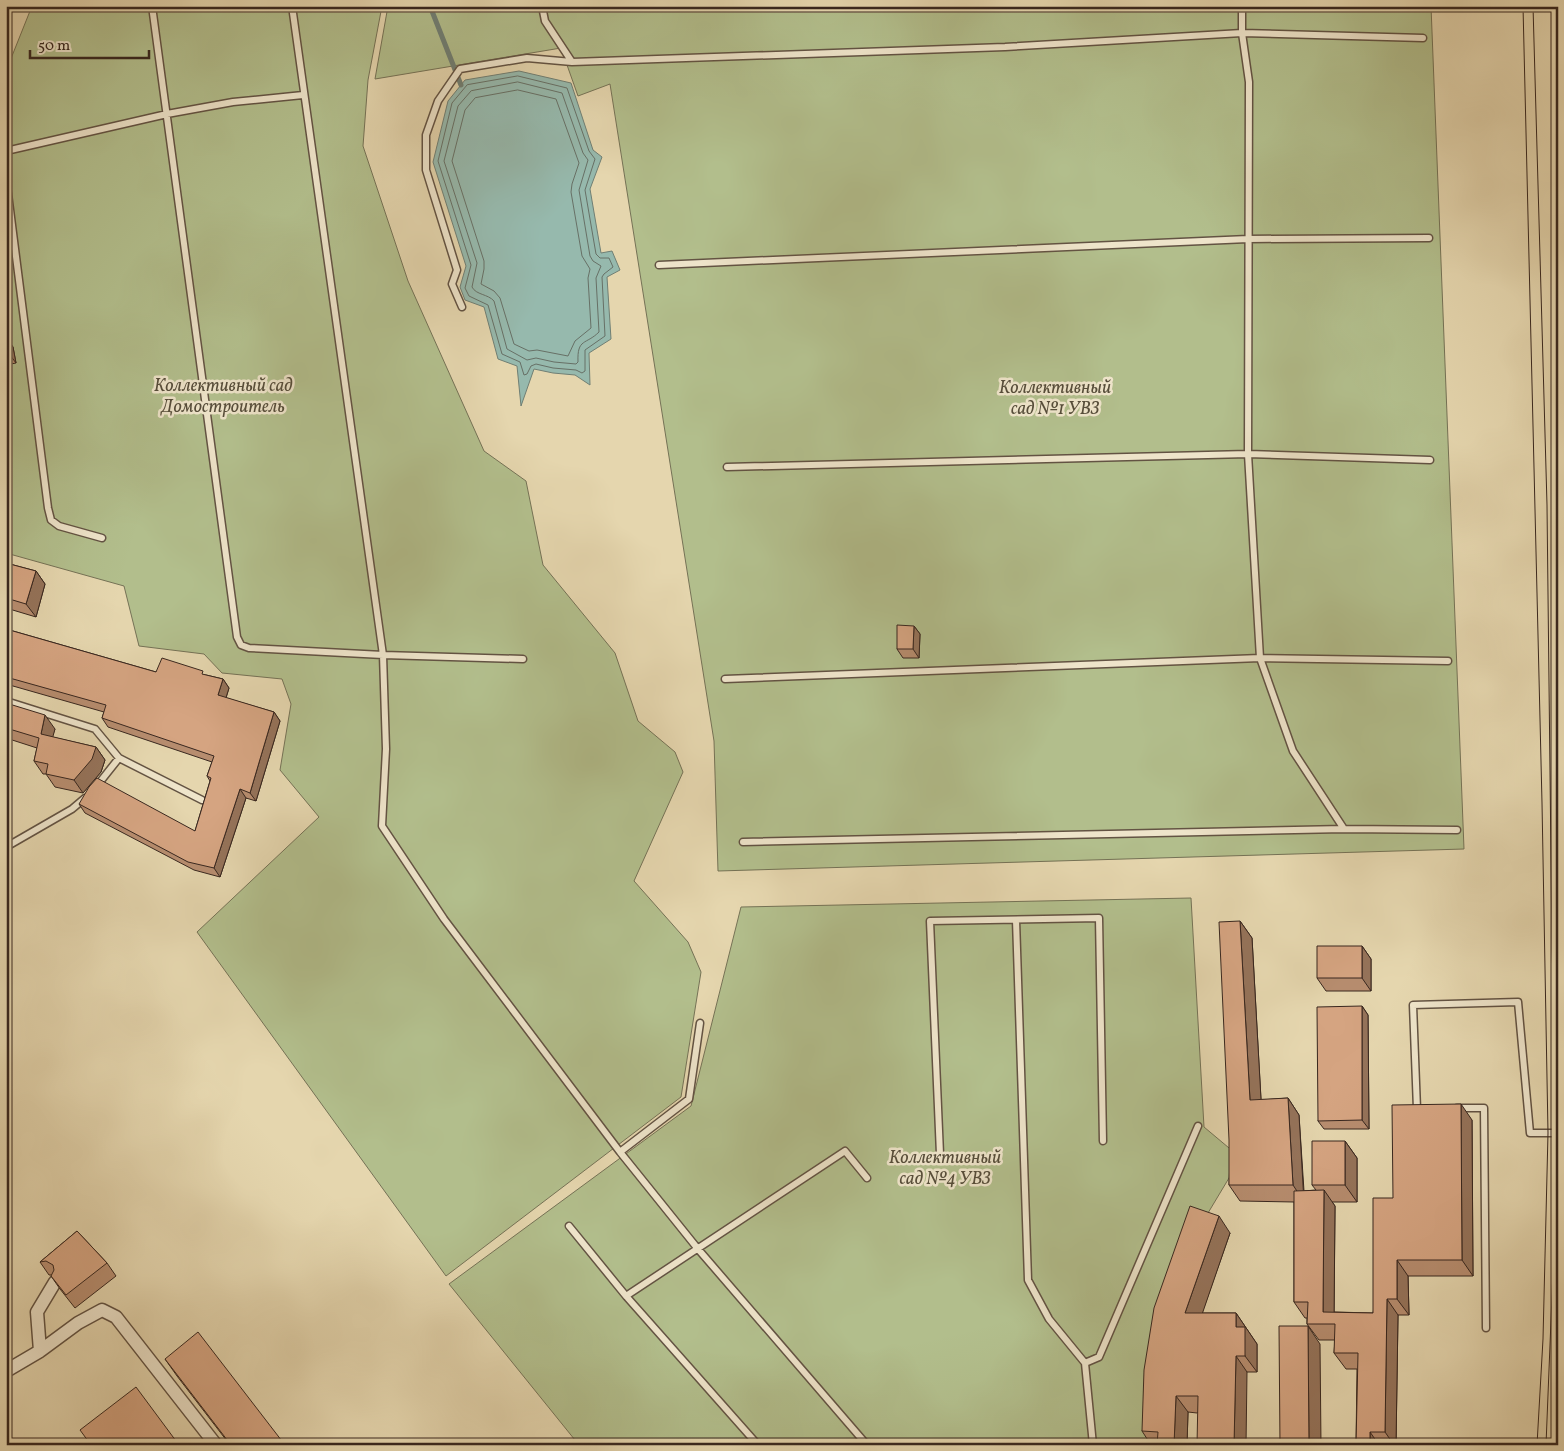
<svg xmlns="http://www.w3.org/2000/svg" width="1564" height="1451" viewBox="0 0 1564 1451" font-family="Vollkorn,serif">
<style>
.green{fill:#b2be8c;stroke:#757256}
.water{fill:#96b9ad;stroke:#707f74}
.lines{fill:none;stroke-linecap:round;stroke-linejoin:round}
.shore{stroke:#677066;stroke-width:1}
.stream{stroke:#707f74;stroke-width:5}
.lane-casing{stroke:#635343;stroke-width:9}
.street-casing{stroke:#635343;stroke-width:15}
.lane{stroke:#eee4ca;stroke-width:6}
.street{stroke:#eee4ca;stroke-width:12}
.tram{stroke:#38271f;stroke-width:1}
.wall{fill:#b78d6f;stroke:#38271f}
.shaded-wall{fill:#95735a;stroke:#38271f}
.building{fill:#d5a481;stroke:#38271f}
.labels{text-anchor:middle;stroke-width:5;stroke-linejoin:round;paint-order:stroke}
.park-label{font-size:18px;font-style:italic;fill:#564d3a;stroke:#eee4ca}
</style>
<rect width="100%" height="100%" fill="#e5d6ae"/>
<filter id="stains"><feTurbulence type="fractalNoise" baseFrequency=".004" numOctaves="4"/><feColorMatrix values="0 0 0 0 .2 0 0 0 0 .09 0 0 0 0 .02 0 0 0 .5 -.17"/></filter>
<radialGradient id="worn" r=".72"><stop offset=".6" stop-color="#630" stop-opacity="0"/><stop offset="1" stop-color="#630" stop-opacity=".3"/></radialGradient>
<path class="green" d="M32,6H382L368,80L363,146L408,281L484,451L526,481L543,565L615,653L638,721L675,752L683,772L634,881L688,942L701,972L681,1097L446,1276L197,932L319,817L280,770L291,704L282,679L222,673L204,654L139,646L124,586L6,553V71Z
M388,6H1431L1464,849L718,871L714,741L610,84L578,96L561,48L375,79Z
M1191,898L1204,1127L1241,1158L1202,1223L1154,1445H579L449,1284L691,1106L741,907Z"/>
<path class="water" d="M519,71L571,83L593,150L602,157L590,189L601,253L612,251L620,270L607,277L611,339L589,353L590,385L575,375L553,373L534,369L521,406L517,366L498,359L484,307L465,300L460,287L466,266L433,162L448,101L465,80Z"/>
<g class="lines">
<path class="shore" d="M518,76L567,88L589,151L595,159L585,190L596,254L600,258H609L613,267L604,274L602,277L605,336L585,350V371L582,373L576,370L553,368L536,364L531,366L527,374L524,375L520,362L502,354L488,305L469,296L465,288L471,265L438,161L452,103L467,85Z
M518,82L562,93L583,153L588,160L579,190L590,256L593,261L601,266L596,278L599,332C586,345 577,338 578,362L576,364L554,362L536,358L527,360L507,349L494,301C488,294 476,295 472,287L477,263L444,161L458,106L471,91Z
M518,90L556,99L579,163L572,184L571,192L582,256L590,269L588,278L591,328L575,341L568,356L537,350L529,351L514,344L500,298L494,291L481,284L484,269V261L452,161L465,110L475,98Z"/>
<path class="stream" d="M430,6L461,85"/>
<g class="lane-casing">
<path id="lane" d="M152,6L237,637L241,645L249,648L383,655L523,659
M292,6L383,655L386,749L382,826L444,919L620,1152L698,1249L867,1445
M542,6L545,21L572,62L1005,47L1242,33L1423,38
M1242,6V33L1249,82L1248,454L1260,658L1293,751L1344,829
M6,151L167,114L233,102L303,95
M6,178L48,508L51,520L59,526L102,538
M659,265L1248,239L1429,238
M462,307L452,284L457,270L426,170V135L438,101L460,69L527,58L572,62
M727,467L1248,454L1430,460
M725,679L1260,658L1448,661
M6,701L95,729L119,758L202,800
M96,787L119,758
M743,842L1344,829L1457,830
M6,847L72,809L85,798
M1016,920L1028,1280L1049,1319L1085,1363
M1457,1108H1484L1486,1328
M1420,1109H1417L1413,1005L1518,1002L1530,1133H1558
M620,1152L689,1099L700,1023
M940,1154L930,921L1099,918L1103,1141
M569,1226L626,1296L758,1445
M626,1296L845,1151L867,1178
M1093,1445L1085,1363L1099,1357L1198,1126"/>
</g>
<g class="street-casing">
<path id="street" d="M40,1351L78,1323L102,1310L116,1317L216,1445
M6,1371L40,1351L37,1312L55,1282"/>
</g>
<use href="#lane" class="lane"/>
<use href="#street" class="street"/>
<path class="tram" d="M1523,6L1542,803L1548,1133L1543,1339L1537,1445
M1533,6L1547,505L1552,949L1558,1132
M1546,1445L1558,1145"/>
</g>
<path class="wall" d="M6,338L13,347L16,363L6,365Z
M6,563L36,571L45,584L36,617L6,608Z
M914,626L920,634L919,658H903L897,649Z
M6,629L156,672L206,675L223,679L229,688L226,698L274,712L280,721L256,801L246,798L220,877L194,870L85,813L79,804L195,831L210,781L207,776L212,762L108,727L102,718L104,712L6,684Z
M6,703L55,729L52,737L96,747L105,760L101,772L83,793L55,787L46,774H43L34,761L37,748L6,738Z
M1240,921L1252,938L1261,1100L1288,1098L1299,1115L1304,1191L1316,1190L1312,1185L1345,1141L1357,1158V1202H1332L1335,1206L1334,1312L1373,1313L1393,1198L1472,1120L1473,1276H1408L1409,1315H1398L1396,1445H1356L1357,1369H1346L1334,1353L1335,1340H1319L1307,1324V1318H1305L1294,1302V1202L1240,1201L1229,1185Z
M1362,946L1371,959V991H1326L1317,978Z
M1362,1006L1368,1015L1369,1129H1324L1318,1121Z
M77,1231L107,1263L116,1276L75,1308L60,1289L51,1276L52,1275H49L40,1262Z
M1230,1233L1202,1313H1236L1257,1344V1372H1247L1197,1413L1188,1412L1187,1445H1151L1142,1431Z
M165,1359L285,1445H230L177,1376Z"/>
<path class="shaded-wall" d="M7,338L13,347L16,363L10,355Z
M36,571L45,584L36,617L26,604Z
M914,626L920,634L919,658L913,649Z
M223,679L229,688L224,704L218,695Z
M274,712L280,721L256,801L250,793Z
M45,715L55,729L50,747L41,734Z
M96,747L105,760L101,772L83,793L74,780Z
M240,789L246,798L220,877L214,868Z
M1240,921L1252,938L1262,1117L1250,1100Z
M1362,946L1371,959V991L1362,978Z
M1362,1006L1368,1015L1369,1129L1362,1120Z
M1288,1098L1299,1115L1304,1202L1293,1185Z
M1461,1104L1472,1120L1473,1276L1462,1260Z
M1345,1141L1357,1158V1202L1345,1185Z
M1324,1190L1335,1206L1334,1324L1323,1312Z
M1219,1216L1230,1233L1197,1329L1185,1313Z
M1397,1260L1408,1276L1409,1315L1397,1299Z
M1387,1299L1398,1315L1396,1445H1394L1385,1432Z
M1236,1313L1257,1344V1372L1245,1356L1236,1327Z
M1308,1326L1320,1344L1321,1445H1309Z
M1236,1356L1247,1372L1246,1445H1234Z
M1176,1396L1188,1412L1187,1445H1174Z
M1370,1432L1379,1445H1370Z"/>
<path class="building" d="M6,338H7L10,355H6Z
M6,563L36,571L26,604L6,598Z
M897,625L914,626L913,649H897Z
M6,629L156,672L162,658L203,671L202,674L223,679L218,695L274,712L250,793L240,789L214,868L188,862L79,804L89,787L97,778L195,831L211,778L207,776L214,756L102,718L106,705L6,677Z
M6,703L45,715L41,734L96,747L92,759L74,780L46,774L48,764L34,761L39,738L6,728Z
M1240,921L1250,1100L1288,1098L1293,1185H1229V1140L1219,922Z
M1317,946H1362V978H1317Z
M1362,1006V1120L1318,1121L1317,1007Z
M1461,1104L1462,1260H1397V1299H1387L1385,1432H1370V1445H1356L1358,1353H1334L1335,1324H1307L1308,1302H1294V1191L1324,1190L1323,1312L1373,1313V1198H1393L1392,1105Z
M1312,1141H1345V1185H1312Z
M1190,1206L1219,1216L1185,1313H1236V1327H1245V1356H1236L1234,1445H1197L1198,1396H1176L1174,1445H1157L1158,1432L1142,1431L1144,1370L1154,1308Z
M77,1231L107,1263L66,1295L51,1276L54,1270L53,1265L46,1261L40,1262Z
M1279,1326H1308L1309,1445H1280Z
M198,1332L285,1445H231L165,1359Z
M136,1387L179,1445H91L80,1430Z"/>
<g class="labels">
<g class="park-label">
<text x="223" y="391">Коллективный сад<tspan x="223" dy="21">Домостроитель</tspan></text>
<text x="1055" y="393">Коллективный<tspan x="1055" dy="21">сад №1 УВЗ</tspan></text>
<text x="945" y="1163">Коллективный<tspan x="945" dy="21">сад №4 УВЗ</tspan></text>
</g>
</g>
<rect width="1564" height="1451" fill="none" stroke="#e5d6ae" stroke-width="25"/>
<rect x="8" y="8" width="1549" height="1436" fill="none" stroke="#38271f" stroke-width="2.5"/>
<rect x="12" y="12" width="1539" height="1426" fill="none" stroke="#38271f"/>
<path d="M30 50v8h119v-8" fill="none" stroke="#38271f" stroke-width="2.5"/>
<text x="38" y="50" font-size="15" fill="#38271f" stroke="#eee4ca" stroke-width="4" paint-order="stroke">50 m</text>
<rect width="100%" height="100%" filter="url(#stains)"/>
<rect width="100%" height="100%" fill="url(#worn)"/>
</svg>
